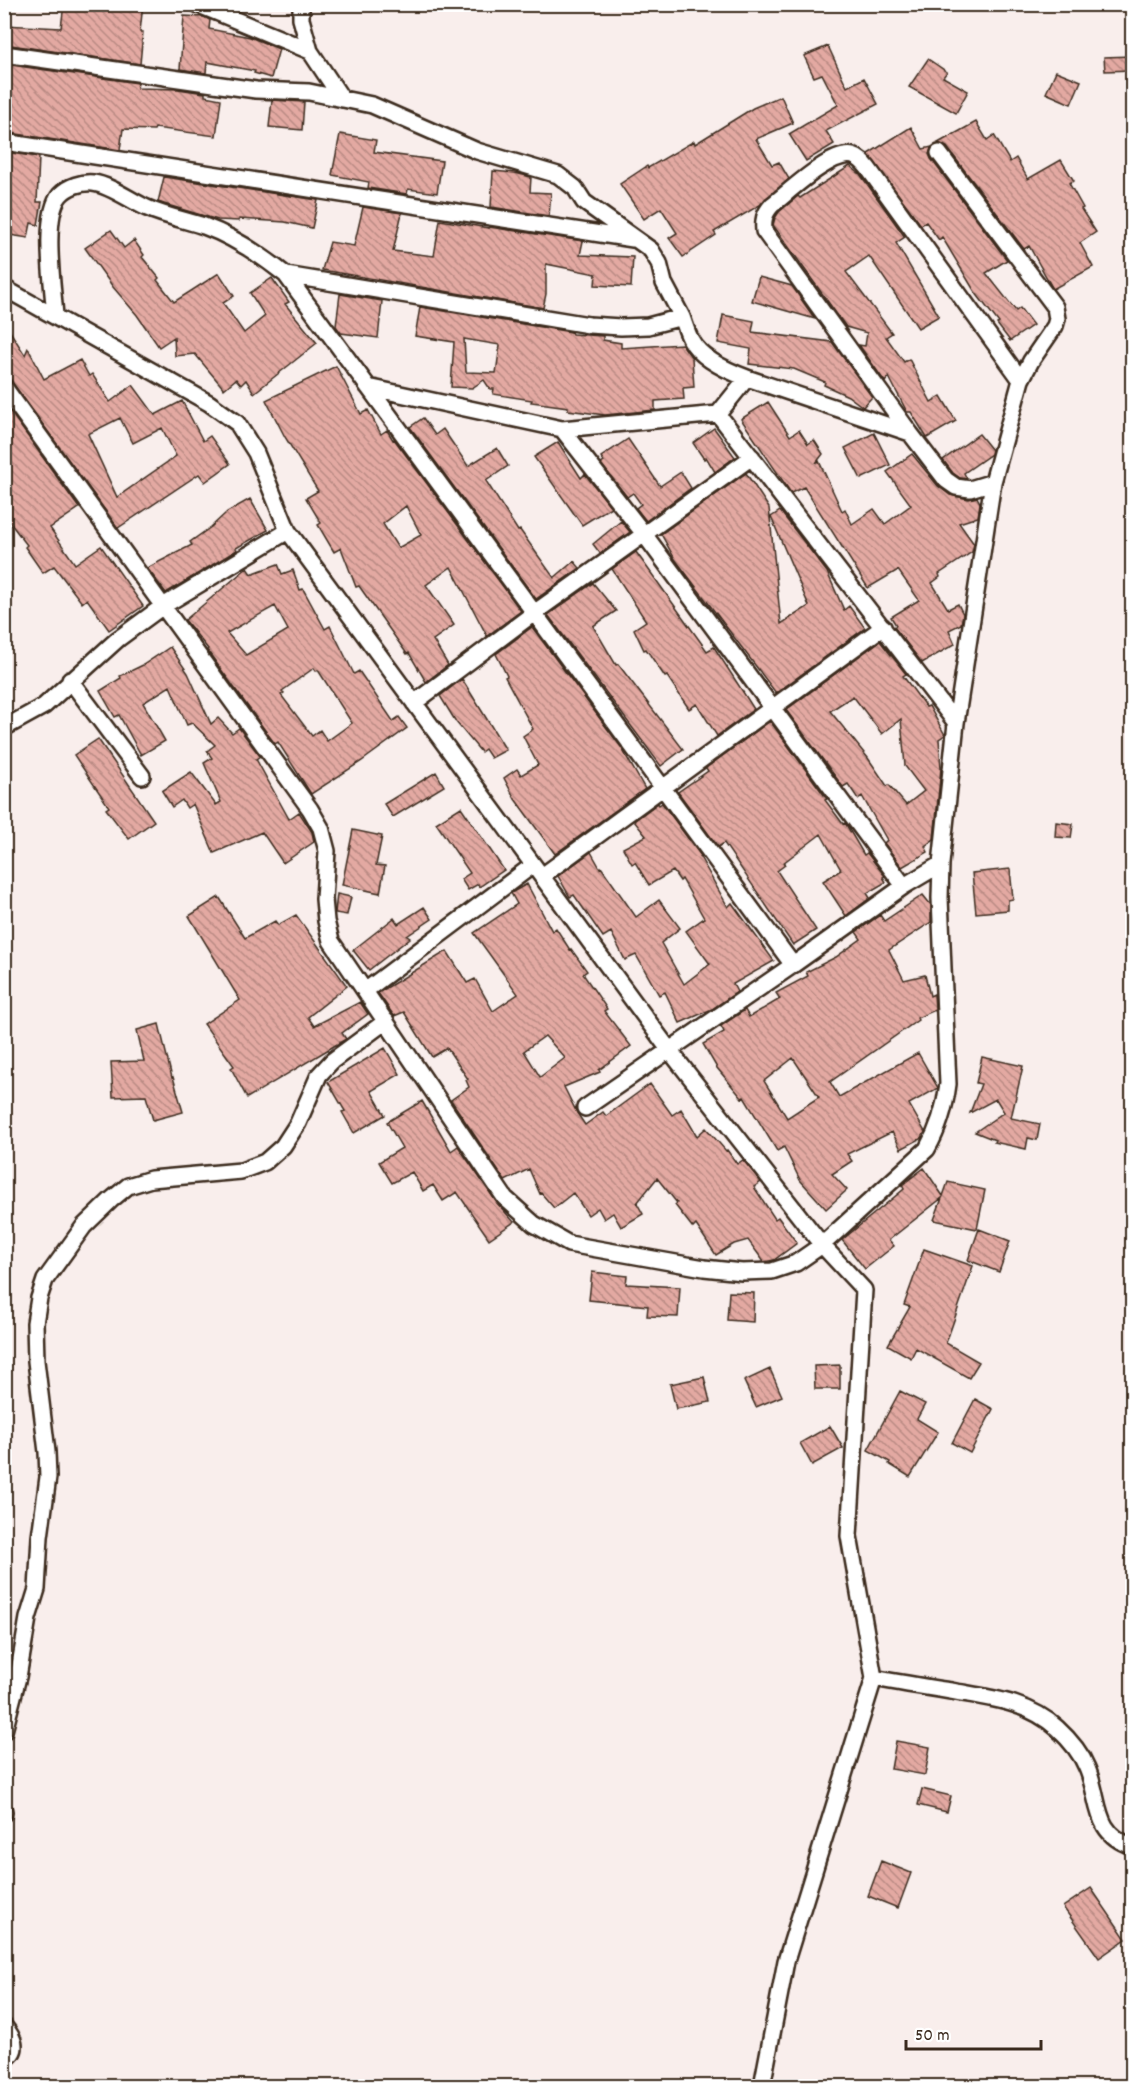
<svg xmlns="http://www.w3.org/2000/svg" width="1137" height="2091" viewBox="0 0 1137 2091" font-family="Dekko,sans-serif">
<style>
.building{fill:url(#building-back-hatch);stroke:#3b2a1e;stroke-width:1.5;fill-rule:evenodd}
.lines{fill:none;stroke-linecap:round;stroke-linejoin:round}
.street-casing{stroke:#3b2a1e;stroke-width:20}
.street{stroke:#fff;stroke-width:15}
</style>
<defs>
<pattern id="building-back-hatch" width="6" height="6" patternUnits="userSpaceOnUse" patternTransform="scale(1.5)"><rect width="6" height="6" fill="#e3a9a2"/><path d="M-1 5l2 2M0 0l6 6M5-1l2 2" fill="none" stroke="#b98a83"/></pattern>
</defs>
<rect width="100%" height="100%" fill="#f9eeec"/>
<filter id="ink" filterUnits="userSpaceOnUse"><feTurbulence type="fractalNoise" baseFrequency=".0167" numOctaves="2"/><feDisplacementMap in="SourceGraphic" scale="12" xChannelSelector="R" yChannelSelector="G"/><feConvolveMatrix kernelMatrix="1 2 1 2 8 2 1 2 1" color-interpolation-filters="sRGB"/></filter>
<g filter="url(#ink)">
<path class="building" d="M64,4H143L140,32H143L140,64L4,44V25L61,28Z
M184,16L204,17L210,20L209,29L250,37L279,49L271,78L254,73L255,71L207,62L206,73L180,69Z
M828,46L847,87L864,78L878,104L826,131L834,144L806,161L789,134L838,105L822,74L814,77L804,56Z
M1132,56V70L1105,71L1104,57Z
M928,59L947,72L943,77L968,91L956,113L909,87Z
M4,64L138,83L137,88L178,89L205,93V96L221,99L216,136L155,128L154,130L123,129L120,150L4,132Z
M1056,71L1081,81L1071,104L1046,93Z
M781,96L793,123L756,139L772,165L779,162L789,179L760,205L714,232L716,235L683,257L669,238L677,233L661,208L644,219L620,184L647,166L648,168L694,141L695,144L753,108Z
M272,100L304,102L302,130L269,127Z
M976,122L987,140L994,135L1010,162L1016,158L1028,179L1061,160L1074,181L1069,183L1083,208L1081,209L1096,232L1080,243L1093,267L1053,289L1029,246L1024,249L947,147L938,143Z
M911,127L923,149L932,147L929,154L931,159L1007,260L986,273L1016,311L1020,308L1033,325L1010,341L997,324L999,323L975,292L942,237L939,240L926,222L921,225L868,154Z
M340,134L376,140L374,152L442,161L437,193L408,189L407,194L368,188L369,182L332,175Z
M4,152L39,157L37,202H42L38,225L31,223L28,238L4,234Z
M850,166L860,174L905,237L896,243L939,316L918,328L869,256L846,272L892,333L886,337L904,362L909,359L931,402L941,396L956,421L927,438L911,412H907L889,377L885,382L859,345L865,346L867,333L846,327L773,225L775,218L779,212L798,196L800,198Z
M493,171L515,173L531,177L530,192L551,193L549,216L491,207Z
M164,177L318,200L312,228L285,222L239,219V221L218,220L164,204L158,202Z
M363,207L402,213L393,251L434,256L440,220L489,228V227L583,241L580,255L633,257L631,287L595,285L596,274L546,264V294L543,308L322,270L330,242L354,246Z
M111,230L124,248L134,240L144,255L142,257L159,278L157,280L174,302L219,273L234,296L223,303L244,333L265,316L250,293L272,278L289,302L285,304L317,343L254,393L246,380L241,385L236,379L224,389L195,354L175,356L174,337L159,347L137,315L113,287L85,248Z
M759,277L792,286L815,319L752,301Z
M340,294L382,301L378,338L341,333L336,326Z
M420,307L571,332L572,334L603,336V340L621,343V348L682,344L692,358L694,387L683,388L684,399L655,401V410L605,415L568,410V407L531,402L532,400L493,394L494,389H490L484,380L472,388L451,387L454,342L415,336ZM464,339L500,345L496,373L466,372Z
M723,315L754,321L752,332L832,342L872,397L863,407L848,396L824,385L825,382L794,369L749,364L751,349L718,343Z
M4,322L25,355L28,348L44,379L80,360L89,376L92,374L110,402L133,385L155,415L182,401L203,441L210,436L230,464L205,482L199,474L118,528L12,382L4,367ZM120,418L133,443L162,428L176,456L117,497L88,434Z
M336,366L361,414L368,410L381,434L387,430L393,440L394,439L521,611L487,636L451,567L426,585L454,625L433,640L448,665L426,682L409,653L407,654L359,586L356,587L341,548L334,552L318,525L321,523L306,498L318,491L285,437L266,400ZM406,506L421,535L398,548L383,524Z
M768,402L790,436L799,430L808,444L814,440L823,454L816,463L819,461L842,511L845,509L852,524L874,509L885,524L911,505L887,472L912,454L938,486L950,495L969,499L977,497L980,503L978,517L959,523L974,544L972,552L939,574L940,577L932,583L948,609L958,604L963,614L961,624L949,630L955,644L922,663L894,627L896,625L891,617L919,600L898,570L868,588L804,487L791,493L741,419Z
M9,410L79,508L50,528L75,564L101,546L143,606L109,630L87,599L82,603L54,566L43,573L25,547L27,545L4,515V413Z
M423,418L435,435L443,429L468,466L497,448L508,466L486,481L518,531L520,530L554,578L574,561L580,568L536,599L410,427Z
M714,428L735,457L715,472L706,457L704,459L693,443Z
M874,433L890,465L861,479L845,448Z
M979,434L992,450L991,454L964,473L967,479L960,478L953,473L943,460Z
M628,439L660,486L681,472L691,488L646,521L636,508L641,504L633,493L627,497L601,464L604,462L601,457Z
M558,442L581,478L585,474L611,507L582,525L534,457Z
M746,473L769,508L781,624L809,606L771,517L780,511L827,572L844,610L849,606L865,628L776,693L675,559L661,534Z
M250,499L268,530L236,548L237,550L166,593L147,568L192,545L190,542L211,527L227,512Z
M621,521L630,532L601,553L599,552L593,544Z
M636,552L707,651L714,647L754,709L717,736L697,704L689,709L667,676L665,677L646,649L644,650L634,629L646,621L612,569Z
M278,564L282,574L293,570L300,590L303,589L325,629L330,626L354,674L359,671L393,721L399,717L407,728L362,761L311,794L278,742L275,744L207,650L208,649L185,620L247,568L251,574ZM275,606L288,630L246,655L227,633ZM314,668L316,671L318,670L352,723L327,741L320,730L312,736L281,695L284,693L282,691Z
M593,583L616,611L593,626L616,665L618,664L683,749L661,766L548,615Z
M532,627L621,747L645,789L555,854L515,799L504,778L517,769L521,775L538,765L523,736L533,729L505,677L507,676L496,654Z
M880,641L906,674L903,676L926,707L929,706L945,735L939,739L941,768L934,839L925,846L928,852L902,867L884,843L887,840L862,796L858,799L848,784L843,787L786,710ZM853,696L882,734L901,719L905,766L924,791L906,805L889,785L887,786L868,758L830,711Z
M170,647L188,673L211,724L218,718L232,733L239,728L260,756L256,759L289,819L299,812L312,832L314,842L283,863L262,832L214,853L193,804L187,808L182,800L172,807L162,791L191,772L216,805L221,802L204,763L212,758L207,751L215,745L192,723L187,725L170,686L143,703L165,741L141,755L119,715L115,717L100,691L121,678L120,676L143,665Z
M462,679L506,750L491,758L485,749L481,752L456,722L440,696Z
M770,721L827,799L825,800L843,824L845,823L847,826L864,855L867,853L885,876L883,877L886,882L867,893L870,898L846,916L823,881L841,870L821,834L783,863L785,865L777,871L816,930L793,945L724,843L718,847L678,792L708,771L706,768Z
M98,739L154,821L129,839L106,809L109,807L74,755Z
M436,772L444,786L393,817L384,804Z
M658,803L659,805L662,803L701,856L700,857L728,907L732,903L774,961L733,984L737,992L712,1009L680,1023L665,992L659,995L636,955L625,960L611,932L603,937L574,895L570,897L558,876L591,852L600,868L601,867L636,917L659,900L680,928L661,943L684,984L710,964L686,931L704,918L682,879L680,881L673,871L649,885L635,862L632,864L623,848L646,836L634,821Z
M461,807L504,870L479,887L478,884L468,890L461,879L470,873L436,823Z
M1056,822L1073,824L1071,838L1055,837Z
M353,830L382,836L376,865L385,866L380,893L342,885Z
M1010,869L1013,899L1008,900V910L976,913L972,873Z
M527,884L552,931L556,928L570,950L571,949L587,971L583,974L607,1009L604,1011L631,1046L599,1070L600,1072L564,1087L577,1113L585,1125L603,1112L606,1116L650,1084L672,1115L681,1109L697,1136L706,1128L726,1151L727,1150L737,1164L743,1160L761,1182L754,1187L775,1219L778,1217L797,1243L774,1260L764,1262L748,1240L734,1244L716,1255L696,1225L693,1228L675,1205L677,1203L657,1178L637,1203L643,1214L621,1227L613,1213L604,1219L598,1208L588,1215L573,1193L554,1208L541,1193L540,1194L529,1169L505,1181L451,1100L469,1087L466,1080L468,1079L447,1048L432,1057L404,1012L394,1016L378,993L447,951L467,983L475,979L493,1011L518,994L474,933L517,904L511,893ZM545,1036L565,1058L540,1077L524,1051Z
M337,894L351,897L347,915L335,913Z
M923,895L931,905V922L889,950L904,980L925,975L930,996L934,994L935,1010L917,1018L918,1020L830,1082L839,1097L918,1053L938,1088L909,1104L925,1132L922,1138L901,1149L892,1132L847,1154L852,1161L832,1174L847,1190L826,1209L800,1180L784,1147L777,1151L744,1097L742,1098L717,1068L703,1044L724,1032L721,1026L745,1010L749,1017L780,999L776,993L808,976L806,972L836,957L861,939L856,932L880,915L884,921ZM793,1058L819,1097L787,1118L764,1081Z
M219,897L245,938L275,921L278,925L296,915L347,986L308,1017L314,1026L360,1002L368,1014L342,1033L346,1039L339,1043L247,1098L231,1068L234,1066L204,1024L240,1000L189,916Z
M424,907L432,919L407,936L410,938L369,970L353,950L394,918L398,924Z
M159,1024L172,1078L173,1077L183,1112L153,1120L146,1096L113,1097L111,1062L144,1061L137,1030Z
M385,1048L400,1074L371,1091L385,1115L354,1133L342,1112L345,1111L328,1082Z
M982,1057L1023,1066L1011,1118L1040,1124L1037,1140L1028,1138L1026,1149L994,1142L995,1140L975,1132L1004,1112L996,1099L970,1113L981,1084L976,1083Z
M422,1101L451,1151L458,1146L497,1203L514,1222L489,1239L457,1192L443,1201L433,1185L423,1191L412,1172L392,1183L379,1162L402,1148L387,1122Z
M924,1168L943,1196L948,1182L985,1190L977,1229L934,1220L942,1198L889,1240L894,1246L865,1269L842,1240L904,1189L902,1185Z
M979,1229L1010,1241L999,1272L968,1260Z
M924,1249L973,1266L946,1343L979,1362L969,1378L916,1348L911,1358L888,1345L910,1307L904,1305Z
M592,1272L627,1276L626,1284L680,1287L678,1317L647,1316L648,1306L589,1300Z
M729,1292L754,1293L753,1322L727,1320Z
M840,1365V1389H815L814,1366Z
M770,1369L782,1396L756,1407L744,1381Z
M704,1377L710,1402L676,1409L670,1384Z
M900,1391L925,1404L917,1419L938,1432L910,1477L889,1464L890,1462L868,1450Z
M975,1399L993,1409L970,1453L952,1443Z
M830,1426L843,1448L812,1465L800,1443Z
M896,1741L930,1747L925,1775L891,1769Z
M922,1789L951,1796L947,1812L918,1805Z
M881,1861L911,1873L898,1908L868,1896Z
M1091,1888L1126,1939L1099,1958L1063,1907Z"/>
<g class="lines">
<g class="street-casing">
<path id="street" d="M197,4L310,51
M301,4V19L310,51L342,99
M4,54L256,90L309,92L372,105L477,151L558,175L575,188L584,202L651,250L659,263L664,283L682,317
M4,142L633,239
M939,153L1055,307L1057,319L1055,326L1031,361L1021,380
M4,288L209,403L237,423L256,453L288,531L670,1051L822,1245L864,1290L849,1536L874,1678L786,1961L762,2086
M55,316C53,287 42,216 60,195C68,186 82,182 93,183C110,185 131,201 147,208C165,216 185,220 204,226C234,237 261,255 286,275
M4,387L310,809L321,828L327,851L324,899L326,921L331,941L505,1198L534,1224L569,1244L704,1268L742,1272L772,1271L796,1263L822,1245L927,1149C939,1128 945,1108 948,1084L940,898L941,864L956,723L993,482
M368,387L562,429
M718,414L956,723
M70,680L142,776
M414,703L534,613L752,457
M4,728L44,706L118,639L163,606L288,531
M542,876L883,627
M904,886L644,534L562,429L718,414L747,378L910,433L946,480L956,487L970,489L993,482L1021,380L868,168C864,163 860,158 853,156C831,151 789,192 772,205C764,214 763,220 764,231L910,433
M793,965L904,886L941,864
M365,991L533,865
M585,1108L793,965L286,275L589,325L621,327L648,326L682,317C685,325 687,333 691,340C701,359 728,371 747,378
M874,1678C900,1683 925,1687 951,1691C989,1698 1027,1701 1057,1728C1069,1739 1081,1753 1087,1768C1101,1800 1092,1833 1132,1846
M4,1731L18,1677L28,1618L37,1589L40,1537L48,1477L47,1452L36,1361L35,1323L39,1298L45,1280L84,1226L111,1200L128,1186L151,1179L241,1171L265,1162L283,1146L298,1123L319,1075L332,1061L386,1021
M4,1811V1813
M4,2026C13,2037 21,2051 4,2059"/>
</g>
<use href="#street" class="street"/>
</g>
</g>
<rect width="1137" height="2091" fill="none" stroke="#fff" stroke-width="24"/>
<rect x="12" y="12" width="1113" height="2067" fill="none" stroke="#3b2a1e" stroke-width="2" filter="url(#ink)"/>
<path d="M906 2040v9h135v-9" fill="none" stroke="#3b2a1e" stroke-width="3"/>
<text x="915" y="2040" font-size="18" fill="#3b2a1e" stroke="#ffffff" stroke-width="4.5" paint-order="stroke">50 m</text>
</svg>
